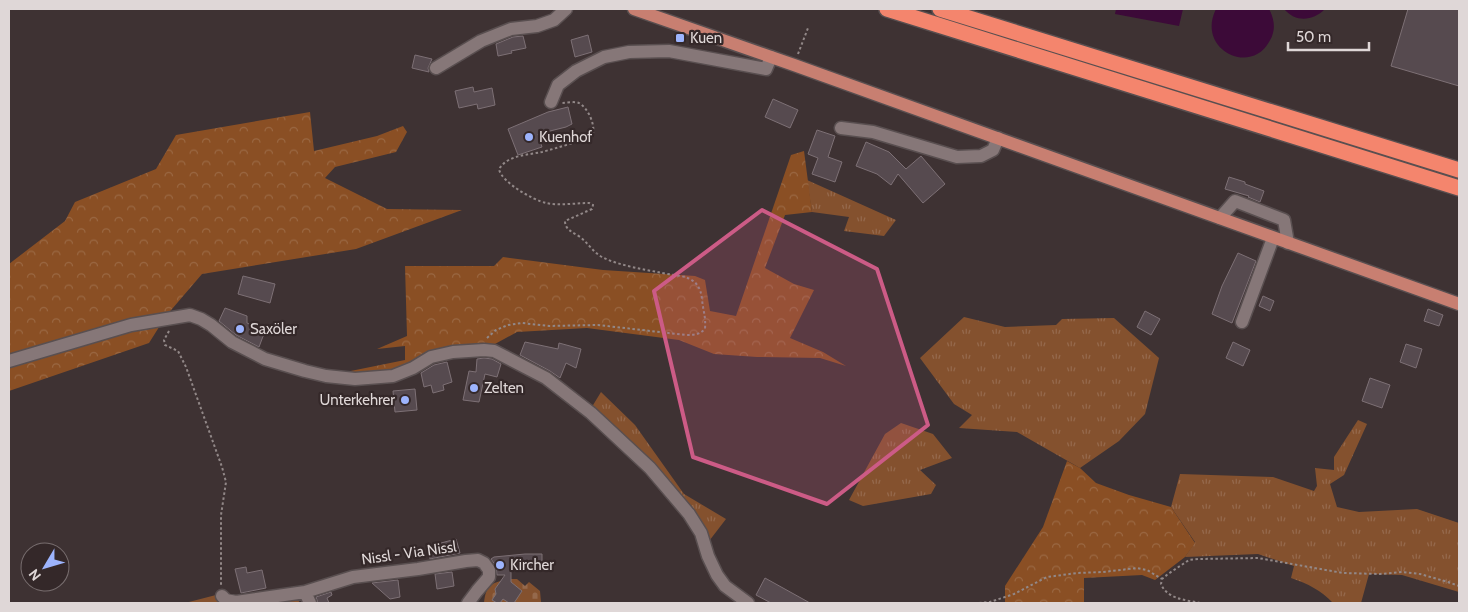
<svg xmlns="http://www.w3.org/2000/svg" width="1468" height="612" viewBox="0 0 1468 612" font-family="Cabin,sans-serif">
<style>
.grass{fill:url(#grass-tufts)}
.forest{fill:url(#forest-crowns)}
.cemetery{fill:url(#cemetery-stones)}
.water{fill:#3c0a38}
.building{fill:#564a4f;stroke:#7d7075}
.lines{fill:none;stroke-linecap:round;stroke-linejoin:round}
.minor-casing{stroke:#594f50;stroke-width:15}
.major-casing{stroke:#594f50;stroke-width:15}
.highway-casing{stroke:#594f50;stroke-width:18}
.path{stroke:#928888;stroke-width:2;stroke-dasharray:2.5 2.5;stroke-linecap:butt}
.minor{stroke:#867778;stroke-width:12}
.major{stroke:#c87f71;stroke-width:12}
.highway{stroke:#f4856d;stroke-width:15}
.marked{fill:#cc5b86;fill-opacity:0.2;stroke:#cc5b86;stroke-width:4;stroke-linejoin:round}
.poi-dot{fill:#9db4fd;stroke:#342829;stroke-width:2}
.labels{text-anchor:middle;stroke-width:4.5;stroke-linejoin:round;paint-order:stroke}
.poi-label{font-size:15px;fill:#dfd7d7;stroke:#342829;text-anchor:start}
.street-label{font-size:15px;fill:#dfd7d7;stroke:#342829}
</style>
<defs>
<pattern id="grass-tufts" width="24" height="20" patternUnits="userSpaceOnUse" patternTransform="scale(1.25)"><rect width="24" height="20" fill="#84512e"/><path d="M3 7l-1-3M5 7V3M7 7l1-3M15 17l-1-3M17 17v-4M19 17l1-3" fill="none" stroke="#95694c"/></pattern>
<pattern id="forest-crowns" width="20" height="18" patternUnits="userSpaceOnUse" patternTransform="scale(1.25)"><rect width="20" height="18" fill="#8a4f24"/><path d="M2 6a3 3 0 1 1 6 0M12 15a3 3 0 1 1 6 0" fill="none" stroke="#9a6843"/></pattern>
<pattern id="cemetery-stones" width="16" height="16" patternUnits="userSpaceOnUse" patternTransform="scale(1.25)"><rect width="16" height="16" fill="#84512e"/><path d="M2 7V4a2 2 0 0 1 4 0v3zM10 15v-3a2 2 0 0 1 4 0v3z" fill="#95694c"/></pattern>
</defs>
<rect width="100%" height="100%" fill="#3e3233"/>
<path class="grass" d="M807,180L896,220L884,236L844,231L849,217L812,212Z
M964,317L1005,327L1056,325L1062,319L1114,318L1159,358L1145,414L1119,441L1080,468L1017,432L959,428L972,415L954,404L920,358Z
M601,392L635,425L684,494L726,519L706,545L653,475L587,415Z
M1358,420L1367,424L1344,475L1330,484L1337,507L1359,512L1417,509L1459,523V592L1402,575L1369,574L1361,603H1333C1321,590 1308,584 1291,578L1294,566L1258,554L1185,557L1195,542L1171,507L1180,474L1273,477L1314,491L1317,486L1315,468L1334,470V457Z
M901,423L933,434L952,458L920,470L936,485L931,494L863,506L849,500L885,434Z
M305,592L298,603H185L216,595L226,600Z"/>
<path class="forest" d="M310,112L314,151L377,136L403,126L407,132L396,152L335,167L325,178L387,209L462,210L356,249L202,274L166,316L149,343L9,391V264L65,221L75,202L156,169L176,135Z
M804,151L812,212L785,215L765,268L794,284L814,290L790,338L823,352L846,366L820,358L757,357L714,354L679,340L587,328L517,332L484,350L453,352L413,368L326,376L405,360V346L377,349L407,336L405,266H494L503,257L603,270L695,276L705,280L710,311L736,316L791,155Z
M1067,461L1080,468L1096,483L1129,495L1171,507L1195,543L1185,557L1155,580L1142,575L1084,578V603H1005V586L1043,527Z"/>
<path class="cemetery" d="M509,579H517L525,586L529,582L540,591L541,602L540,603H484C486,584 492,583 509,579Z"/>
<path class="water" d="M1116,9H1183L1179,26L1115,14Z
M1216,9H1269C1275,20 1276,31 1269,42C1250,76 1196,49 1216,9Z
M1284,9H1325C1313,21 1296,23 1284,9Z"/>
<path class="building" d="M1408,9H1459V86L1391,66Z
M588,35L592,52L575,57L571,40Z
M523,36L526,48L511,51L512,53L498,56L496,44L513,37Z
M415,55L432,59L428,68L429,72L412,68Z
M473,87L474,92L492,88L495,105L478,109L477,104L459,108L455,91Z
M773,99L798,110L790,128L765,117Z
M568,107L572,124L566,127L538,134L542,147L518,155L508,129L548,112Z
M817,130L835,136L828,157L842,162L835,182L812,174L818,158L808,154Z
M866,142L889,152L906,169L921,156L945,184L923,203L898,174L891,185L877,174L856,166Z
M1229,177L1245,182V184L1264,191L1260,202L1248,197L1249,196L1225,189Z
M1238,253L1256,261L1232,323L1212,314L1222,286Z
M243,276L275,284L270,303L238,294Z
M1263,296L1274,301L1270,311L1259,306Z
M225,308L247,316V323L265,331L259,347L236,335L219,321Z
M1428,309L1443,315L1439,326L1424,321Z
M1145,311L1160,319L1151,335L1137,327Z
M525,342L558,349L559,343L581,349L576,368L566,363L560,378L550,371L520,355Z
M1233,342L1250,350L1243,366L1226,358Z
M1406,344L1422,349L1416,368L1400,362Z
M484,358L492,359L501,364L497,377L485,374L479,402L463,400L469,371L476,372L477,359Z
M447,362L452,382L443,385L444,390L433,393L431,385L424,387L421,373L434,365Z
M1370,378L1390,385L1382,408L1362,401Z
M415,389L417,410L395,412L393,391Z
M456,539L460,553L430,559L428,549L441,545V543Z
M525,554H542V566L511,567V582L522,591L514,603H509L503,599L500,603H497L492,600L496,594L495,589L505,575H497L496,566L491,559L494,557Z
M246,567L247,573L262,570L266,588L241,593L235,569Z
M452,572L454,586L437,589L435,574Z
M765,578L810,603H771L756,595Z
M398,580L400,597L390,599L372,583Z
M331,592L332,595L327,598L329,603H318L316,597Z"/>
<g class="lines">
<g class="minor-casing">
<path id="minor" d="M436,68L481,41L511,29L537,26L554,20L566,9
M551,102L558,85L576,71L604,57L629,52L669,51L766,69L771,57
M841,128L873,132L957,157L981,156L993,150L998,138
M1220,218L1235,201L1284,220L1288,243
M1242,322L1273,238
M9,361L131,325L190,315L201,319L211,325L232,342L265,359L305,371L326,376L355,379L393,376L413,368L431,357L453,352L484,350L494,351L546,378L591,413L650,468L689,514L701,533L708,556L717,575L725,586L748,603
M222,596L226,600L236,602L305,592
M310,603L305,592L353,577L418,569L466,561L478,560L484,563L489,570V577L477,591L468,603"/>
</g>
<g class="major-casing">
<path id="major" d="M634,9L794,65L1459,304"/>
</g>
<g class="highway-casing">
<path id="highway" d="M887,9L1459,188
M940,9L1459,170"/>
</g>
<path class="path" d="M798,54L808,28
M169,331L164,340L165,345L178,351L186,367L222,467L226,482L221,515V585
M487,338L496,330L508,325L522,323L549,326L598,325L686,335C694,335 699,335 705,329C706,316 703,311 702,299C699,274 681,277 662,273C643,269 620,266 602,257C593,252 588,243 580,237C573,232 565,230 565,221L592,209L593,205L589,203C575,203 560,206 546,203C533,200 501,182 499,169C508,155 527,155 542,152C556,148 581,142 593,133C595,124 588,108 579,103C574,101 567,103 562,103
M979,603L990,602L1014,594L1047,577L1077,573L1103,572L1137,568L1147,570L1162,579
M1200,603C1186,600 1167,599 1161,584L1162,579L1168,574L1189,560L1199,559L1258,558L1343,573L1380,574L1402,572L1420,574L1448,582L1459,586"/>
<use href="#minor" class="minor"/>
<use href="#major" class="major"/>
<use href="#highway" class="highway"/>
</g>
<path class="marked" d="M762,210L877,269L928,425L827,504L693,457L654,291Z"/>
<g class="poi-dot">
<rect x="675" y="33" width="10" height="10" rx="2.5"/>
<circle cx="529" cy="137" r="5"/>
<circle cx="240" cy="329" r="5"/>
<circle cx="474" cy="388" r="5"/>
<circle cx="405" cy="400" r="5"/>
<circle cx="500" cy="565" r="5"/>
</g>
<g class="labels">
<g class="poi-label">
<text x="690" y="43">Kuen</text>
<text x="539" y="142">Kuenhof</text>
<text x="250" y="334">Saxöler</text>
<text x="484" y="393">Zelten</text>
<text x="395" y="405" text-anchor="end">Unterkehrer</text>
<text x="510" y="570">Kircher</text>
</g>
<g class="street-label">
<text transform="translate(409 553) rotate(-8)" y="5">Nissl - Via Nissl</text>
</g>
</g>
<rect width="1468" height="612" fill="none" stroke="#dfd7d7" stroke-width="20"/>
<g transform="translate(45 567) rotate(232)"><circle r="24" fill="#342829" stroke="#786e6f"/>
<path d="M0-4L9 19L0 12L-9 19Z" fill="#9db4fd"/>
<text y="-8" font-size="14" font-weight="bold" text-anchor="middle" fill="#dfd7d7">N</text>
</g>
<path d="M1288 42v8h81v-8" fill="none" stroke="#dfd7d7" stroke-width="2.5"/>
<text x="1296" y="42" font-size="15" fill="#dfd7d7" stroke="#342829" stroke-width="4" paint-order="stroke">50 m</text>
</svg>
